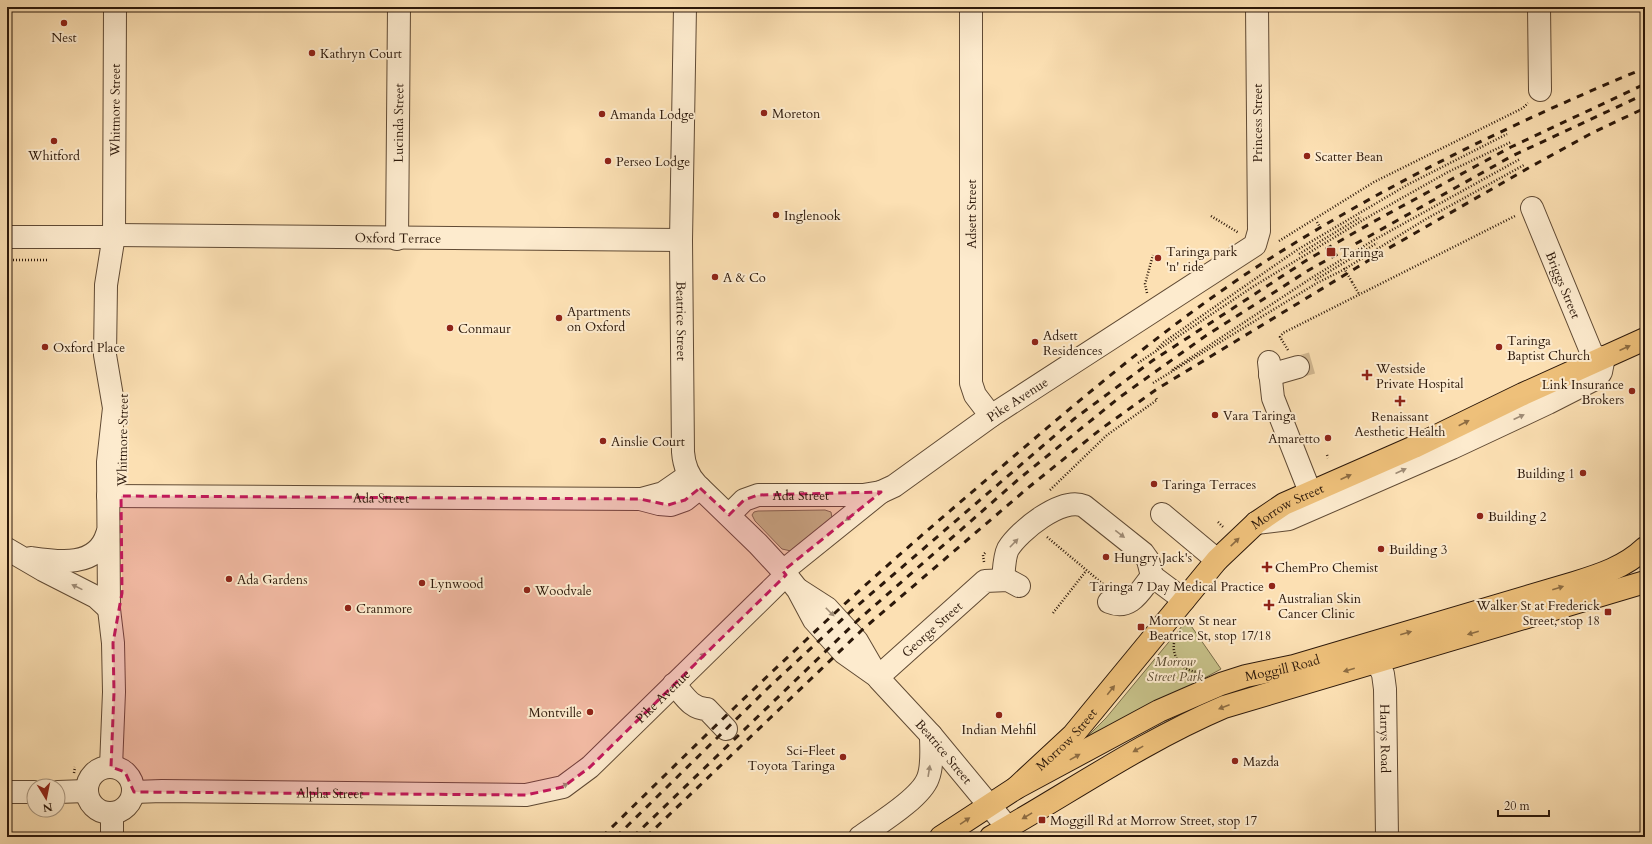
<svg xmlns="http://www.w3.org/2000/svg" width="1652" height="844" viewBox="0 0 1652 844" font-family="Cardo,serif">
<style>
.green{fill:#c6c088;stroke:#796c49}
.lines{fill:none;stroke-linecap:round;stroke-linejoin:round}
.minor-tunnel{stroke:#d2b891;stroke-width:22;stroke-dasharray:22 11;stroke-linecap:butt}
.minor-casing{stroke:#604a34;stroke-width:24}
.highway-casing{stroke:#2c180a;stroke-width:24}
.path{stroke:#2c180a;stroke-width:2.5;stroke-dasharray:1 2;stroke-linecap:butt}
.minor{stroke:#fdebce;stroke-width:22}
.highway{stroke:#eec07a;stroke-width:22}
.rail{stroke:#2c180a;stroke-width:3;stroke-dasharray:7 7;stroke-linecap:butt}
.path-bridge{stroke:#2c180a;stroke-width:2.5;stroke-dasharray:1 2;stroke-linecap:butt}
.oneway{fill:#8d6c42}
.oneway2{fill:#9f8c76}
.marked{fill:#c2185b;fill-opacity:0.2;stroke:#c2185b;stroke-width:3;stroke-dasharray:8 5;stroke-linejoin:round}
.poi-dot{fill:#8f2418;stroke:#fdebce;stroke-width:1.5}
.labels{text-anchor:middle;stroke-width:4;stroke-linejoin:round;paint-order:stroke}
.poi-label{font-size:13px;fill:#2c180a;stroke:#fdebce;text-anchor:start}
.street-label{font-size:13px;fill:#2c180a;stroke:#fdebce}
.park-label{font-size:13px;font-style:italic;fill:#5a4a30;stroke:#fdebce}
</style>
<rect width="100%" height="100%" fill="#fce0b3"/>
<filter id="stains"><feTurbulence type="fractalNoise" baseFrequency=".005" numOctaves="4"/><feColorMatrix values="0 0 0 0 .2 0 0 0 0 .09 0 0 0 0 .02 0 0 0 .5 -.17"/></filter>
<radialGradient id="worn" r=".72"><stop offset=".6" stop-color="#630" stop-opacity="0"/><stop offset="1" stop-color="#630" stop-opacity=".3"/></radialGradient>
<path class="green" d="M825,510L831,512L832,518L791,551L782,549L755,521L752,515L754,512L758,511Z
M1187,620L1221,669L1084,744L1083,741L1106,718Z"/>
<g class="lines">
<path class="minor-tunnel" d="M1298,367L1312,363"/>
<g class="minor-casing">
<g id="minor">
<path id="s1" d="M685,7L681,240L683,452C684,465 688,476 697,485L758,544L783,571L798,590L814,620L844,653L878,677"/>
<path d="M971,7V383L975,395L991,416"/>
<path d="M1539,7L1540,90"/>
<path id="s2" d="M1532,208L1595,361"/>
<path id="s3" d="M114,235L681,240"/>
<path d="M7,237H114"/>
<path id="s4" d="M397,239L399,7"/>
<path d="M1269,362L1273,398L1310,492"/>
<path d="M1270,375L1298,367"/>
<path id="s5" d="M108,496L640,499L659,504L671,505L685,500L700,488"/>
<path d="M641,499L663,493L689,475"/>
<path d="M1162,514L1217,560"/>
<path id="s6" d="M729,515L744,500L758,495H863L881,492"/>
<path d="M1256,523L1289,519L1452,448L1548,403L1597,378L1601,372L1604,357"/>
<path d="M7,549L43,570L96,597L109,609"/>
<path d="M31,558C58,562 97,568 107,534"/>
<path id="s7" d="M783,571L881,492L894,486L991,416L1255,245L1259,231L1257,7"/>
<path d="M1152,576L1184,600"/>
<path d="M1003,580C1004,571 1004,557 1008,549C1019,531 1062,496 1084,506L1143,553L1148,560L1152,576C1140,591 1131,611 1109,602"/>
<path id="s8" d="M799,590L827,608L857,641L879,679L931,735L1008,828"/>
<path id="s9" d="M1369,646L1383,674L1385,689L1387,837"/>
<path id="s10" d="M878,677L985,581L1008,580L1019,586"/>
<path d="M674,684C684,695 691,709 707,709L726,729"/>
<circle cx="110" cy="790" r="23"/>
<path id="s11" d="M111,767L114,692L113,643L109,609L108,462L114,408L105,355L106,285L114,235L115,7"/>
<path d="M7,792H34"/>
<path d="M58,792L86,791"/>
<path id="s12" d="M134,792L162,791L526,795L563,787L590,767L786,575"/>
<path d="M112,814V837"/>
<path d="M860,837C878,824 921,798 928,778C933,765 931,749 931,735"/>
</g>
</g>
<g class="highway-casing">
<g id="highway">
<path id="s13" d="M1016,788L1073,735L1217,560L1256,523L1284,504L1414,447L1523,394L1645,339"/>
<path id="s14" d="M941,837L1016,788L1159,711L1221,684L1246,676L1294,666L1574,583C1600,575 1625,567 1645,548"/>
<path d="M991,837C1069,793 1142,742 1224,707L1645,582"/>
</g>
</g>
<path class="path" d="M1211,216L1239,233
M1279,241L1374,182L1523,108L1528,103
M1299,254L1361,217
M7,260H47
M1315,280L1377,243
M1352,282L1359,294
M1147,293L1145,284L1153,255
M1157,349L1164,342L1297,250L1407,185L1507,134
M1288,350L1280,337L1283,333L1515,216
M1138,363L1254,286L1363,220L1448,172L1511,142
M1172,370L1313,277L1374,240L1520,159
M1153,383L1317,283L1343,270L1426,219L1524,165
M1327,455L1328,458
M1050,490L1107,435L1157,400L1156,398
M1218,522L1223,527
M1047,537L1103,584
M984,562L983,555L986,552
M1053,613L1086,571
M1174,643C1172,659 1183,671 1198,672
M74,773L75,767"/>
<use href="#minor" class="minor"/>
<use href="#highway" class="highway"/>
<path class="rail" d="M602,837C669,771 736,705 805,641C870,579 938,521 1006,463C1083,397 1160,332 1243,276C1370,192 1505,126 1645,68
M616,837L767,689L850,612L1074,419L1152,361L1307,260L1373,222L1511,147L1645,84
M633,837L857,621L1020,478L1120,397L1204,337L1309,270L1512,156L1645,94
M646,837L862,630L1029,487L1101,429L1157,389L1389,248L1532,166L1592,133L1645,108"/>
<path class="path-bridge" d="M1317,222L1321,229
M1344,268L1352,282
M1645,514L1641,534L1645,565"/>
</g>
<defs><path id="oneway-solid" d="M-6-.8H1V-3.2L6.5 0L1 3.2V.8H-6Z"/></defs>
<g class="oneway">
<use href="#oneway-solid" transform="translate(1625 348) rotate(-24)"/>
<use href="#oneway-solid" transform="translate(1464 423) rotate(-27)"/>
<use href="#oneway-solid" transform="translate(1346 477) rotate(-24)"/>
<use href="#oneway-solid" transform="translate(1235 542) rotate(-44)"/>
<use href="#oneway-solid" transform="translate(1558 588) rotate(-17)"/>
<use href="#oneway-solid" transform="translate(1406 633) rotate(-16)"/>
<use href="#oneway-solid" transform="translate(1473 633) rotate(164)"/>
<use href="#oneway-solid" transform="translate(1349 670) rotate(164)"/>
<use href="#oneway-solid" transform="translate(1111 690) rotate(-51)"/>
<use href="#oneway-solid" transform="translate(1224 707) rotate(159)"/>
<use href="#oneway-solid" transform="translate(1138 749) rotate(151)"/>
<use href="#oneway-solid" transform="translate(1075 757) rotate(-29)"/>
<use href="#oneway-solid" transform="translate(1027 816) rotate(149)"/>
<use href="#oneway-solid" transform="translate(965 821) rotate(-34)"/>
</g>
<g class="oneway2">
<use href="#oneway-solid" transform="translate(1519 417) rotate(-25)"/>
<use href="#oneway-solid" transform="translate(1401 471) rotate(-24)"/>
<use href="#oneway-solid" transform="translate(850 517) rotate(141)"/>
<use href="#oneway-solid" transform="translate(1120 534) rotate(38)"/>
<use href="#oneway-solid" transform="translate(1014 543) rotate(-46)"/>
<use href="#oneway-solid" transform="translate(77 587) rotate(-154)"/>
<use href="#oneway-solid" transform="translate(830 612) rotate(45)"/>
<use href="#oneway-solid" transform="translate(701 657) rotate(-44)"/>
<use href="#oneway-solid" transform="translate(929 771) rotate(-81)"/>
<use href="#oneway-solid" transform="translate(563 786) rotate(-26)"/>
</g>
<path class="marked" d="M700,488L729,515L744,500L758,495L881,492L783,571L786,575L590,767L563,787L526,795L134,792L125,772L111,767L114,692L113,643L122,593L121,496L640,499L668,505L685,500Z"/>
<g class="poi-dot">
<circle cx="64" cy="23" r="4"/>
<circle cx="312" cy="53" r="4"/>
<circle cx="764" cy="113" r="4"/>
<circle cx="602" cy="114" r="4"/>
<circle cx="54" cy="141" r="4"/>
<circle cx="1307" cy="156" r="4"/>
<circle cx="608" cy="161" r="4"/>
<circle cx="776" cy="215" r="4"/>
<rect x="1326" y="247" width="10" height="10" rx="2"/>
<circle cx="1158" cy="258" r="4"/>
<circle cx="715" cy="277" r="4"/>
<circle cx="559" cy="318" r="4"/>
<circle cx="450" cy="328" r="4"/>
<circle cx="1035" cy="342" r="4"/>
<circle cx="45" cy="347" r="4"/>
<circle cx="1499" cy="347" r="4"/>
<path d="M1365 369h4v4h4v4h-4v4h-4v-4h-4v-4h4z"/>
<circle cx="1632" cy="391" r="4"/>
<path d="M1398 395h4v4h4v4h-4v4h-4v-4h-4v-4h4z"/>
<circle cx="1215" cy="415" r="4"/>
<circle cx="1328" cy="438" r="4"/>
<circle cx="603" cy="441" r="4"/>
<circle cx="1583" cy="473" r="4"/>
<circle cx="1154" cy="484" r="4"/>
<circle cx="1480" cy="516" r="4"/>
<circle cx="1381" cy="549" r="4"/>
<circle cx="1106" cy="557" r="4"/>
<path d="M1265 561h4v4h4v4h-4v4h-4v-4h-4v-4h4z"/>
<circle cx="229" cy="579" r="4"/>
<circle cx="422" cy="583" r="4"/>
<circle cx="1272" cy="586" r="4"/>
<circle cx="527" cy="590" r="4"/>
<path d="M1267 599h4v4h4v4h-4v4h-4v-4h-4v-4h4z"/>
<circle cx="348" cy="608" r="4"/>
<rect x="1604" y="608" width="8" height="8" rx="2"/>
<rect x="1137" y="623" width="8" height="8" rx="2"/>
<circle cx="590" cy="712" r="4"/>
<circle cx="999" cy="715" r="4"/>
<circle cx="843" cy="757" r="4"/>
<circle cx="1235" cy="761" r="4"/>
<rect x="1038" y="816" width="8" height="8" rx="2"/>
</g>
<g class="labels">
<g class="poi-label">
<text x="64" y="42" text-anchor="middle">Nest</text>
<text x="320" y="58">Kathryn Court</text>
<text x="772" y="118">Moreton</text>
<text x="610" y="119">Amanda Lodge</text>
<text x="54" y="160" text-anchor="middle">Whitford</text>
<text x="1315" y="161">Scatter Bean</text>
<text x="616" y="166">Perseo Lodge</text>
<text x="784" y="220">Inglenook</text>
<text x="1166" y="256">Taringa park<tspan x="1166" dy="15">'n' ride</tspan></text>
<text x="1340" y="257">Taringa</text>
<text x="723" y="282">A &amp; Co</text>
<text x="567" y="316">Apartments<tspan x="567" dy="15">on Oxford</tspan></text>
<text x="458" y="333">Conmaur</text>
<text x="1043" y="340">Adsett<tspan x="1043" dy="15">Residences</tspan></text>
<text x="1507" y="345">Taringa<tspan x="1507" dy="15">Baptist Church</tspan></text>
<text x="53" y="352">Oxford Place</text>
<text x="1376" y="373">Westside<tspan x="1376" dy="15">Private Hospital</tspan></text>
<text x="1624" y="389" text-anchor="end">Link Insurance<tspan x="1624" dy="15">Brokers</tspan></text>
<text x="1223" y="420">Vara Taringa</text>
<text x="1400" y="421" text-anchor="middle">Renaissant<tspan x="1400" dy="15">Aesthetic Health</tspan></text>
<text x="1320" y="443" text-anchor="end">Amaretto</text>
<text x="611" y="446">Ainslie Court</text>
<text x="1575" y="478" text-anchor="end">Building 1</text>
<text x="1162" y="489">Taringa Terraces</text>
<text x="1488" y="521">Building 2</text>
<text x="1389" y="554">Building 3</text>
<text x="1114" y="562">Hungry Jack's</text>
<text x="1275" y="572">ChemPro Chemist</text>
<text x="237" y="584">Ada Gardens</text>
<text x="430" y="588">Lynwood</text>
<text x="1264" y="591" text-anchor="end">Taringa 7 Day Medical Practice</text>
<text x="535" y="595">Woodvale</text>
<text x="1278" y="603">Australian Skin<tspan x="1278" dy="15">Cancer Clinic</tspan></text>
<text x="1600" y="610" text-anchor="end">Walker St at Frederick<tspan x="1600" dy="15">Street, stop 18</tspan></text>
<text x="356" y="613">Cranmore</text>
<text x="1149" y="625">Morrow St near<tspan x="1149" dy="15">Beatrice St, stop 17/18</tspan></text>
<text x="582" y="717" text-anchor="end">Montville</text>
<text x="999" y="734" text-anchor="middle">Indian Mehfil</text>
<text x="835" y="755" text-anchor="end">Sci-Fleet<tspan x="835" dy="15">Toyota Taringa</tspan></text>
<text x="1243" y="766">Mazda</text>
<text x="1050" y="825">Moggill Rd at Morrow Street, stop 17</text>
</g>
<g class="street-label">
<text dy="5" stroke="none"><textPath href="#s11" startOffset="659">Whitmore Street</textPath></text>
<text dy="5" stroke="none"><textPath href="#s4" startOffset="116">Lucinda Street</textPath></text>
<text transform="translate(1257 123) rotate(-90)" y="5">Princess Street</text>
<text transform="translate(971 214) rotate(-90)" y="5">Adsett Street</text>
<text dy="5" stroke="none"><textPath href="#s3" startOffset="284">Oxford Terrace</textPath></text>
<text dy="5" stroke="none"><textPath href="#s2" startOffset="83">Briggs Street</textPath></text>
<text dy="5" stroke="none"><textPath href="#s1" startOffset="314">Beatrice Street</textPath></text>
<text dy="5" stroke="none"><textPath href="#s7" startOffset="291">Pike Avenue</textPath></text>
<text transform="translate(122 440) rotate(-89)" y="5">Whitmore Street</text>
<text dy="5" stroke="none"><textPath href="#s6" startOffset="79">Ada Street</textPath></text>
<text dy="5" stroke="none"><textPath href="#s5" startOffset="273">Ada Street</textPath></text>
<text dy="5" stroke="none"><textPath href="#s13" startOffset="394">Morrow Street</textPath></text>
<text dy="5" stroke="none"><textPath href="#s10" startOffset="72">George Street</textPath></text>
<text dy="5" stroke="none"><textPath href="#s14" startOffset="383">Moggill Road</textPath></text>
<text dy="5" stroke="none"><textPath href="#s12" startOffset="565">Pike Avenue</textPath></text>
<text dy="5" stroke="none"><textPath href="#s13" startOffset="70">Morrow Street</textPath></text>
<text dy="5" stroke="none"><textPath href="#s9" startOffset="96">Harrys Road</textPath></text>
<text dy="5" stroke="none"><textPath href="#s8" startOffset="219">Beatrice Street</textPath></text>
<text dy="5" stroke="none"><textPath href="#s12" startOffset="196">Alpha Street</textPath></text>
</g>
<g class="park-label">
<text x="1175" y="666">Morrow<tspan x="1175" dy="15">Street Park</tspan></text>
</g>
</g>
<rect width="1652" height="844" fill="none" stroke="#fce0b3" stroke-width="24"/>
<rect x="8" y="8" width="1636" height="828" fill="none" stroke="#2c180a" stroke-width="2"/>
<rect x="12" y="12" width="1628" height="820" fill="none" stroke="#2c180a"/>
<g transform="translate(46 798) rotate(170)"><circle r="19" fill="#fdebce" stroke="#a99780"/>
<path d="M0-3L7 15L0 10L-7 15Z" fill="#8f2418"/>
<text y="-6" font-size="11" font-weight="bold" text-anchor="middle" fill="#2c180a">N</text>
</g>
<path d="M1498 810v6h51v-6" fill="none" stroke="#2c180a" stroke-width="2"/>
<text x="1504" y="810" font-size="12" fill="#2c180a" stroke="#fdebce" stroke-width="3" paint-order="stroke">20 m</text>
<rect width="100%" height="100%" filter="url(#stains)"/>
<rect width="100%" height="100%" fill="url(#worn)"/>
</svg>
